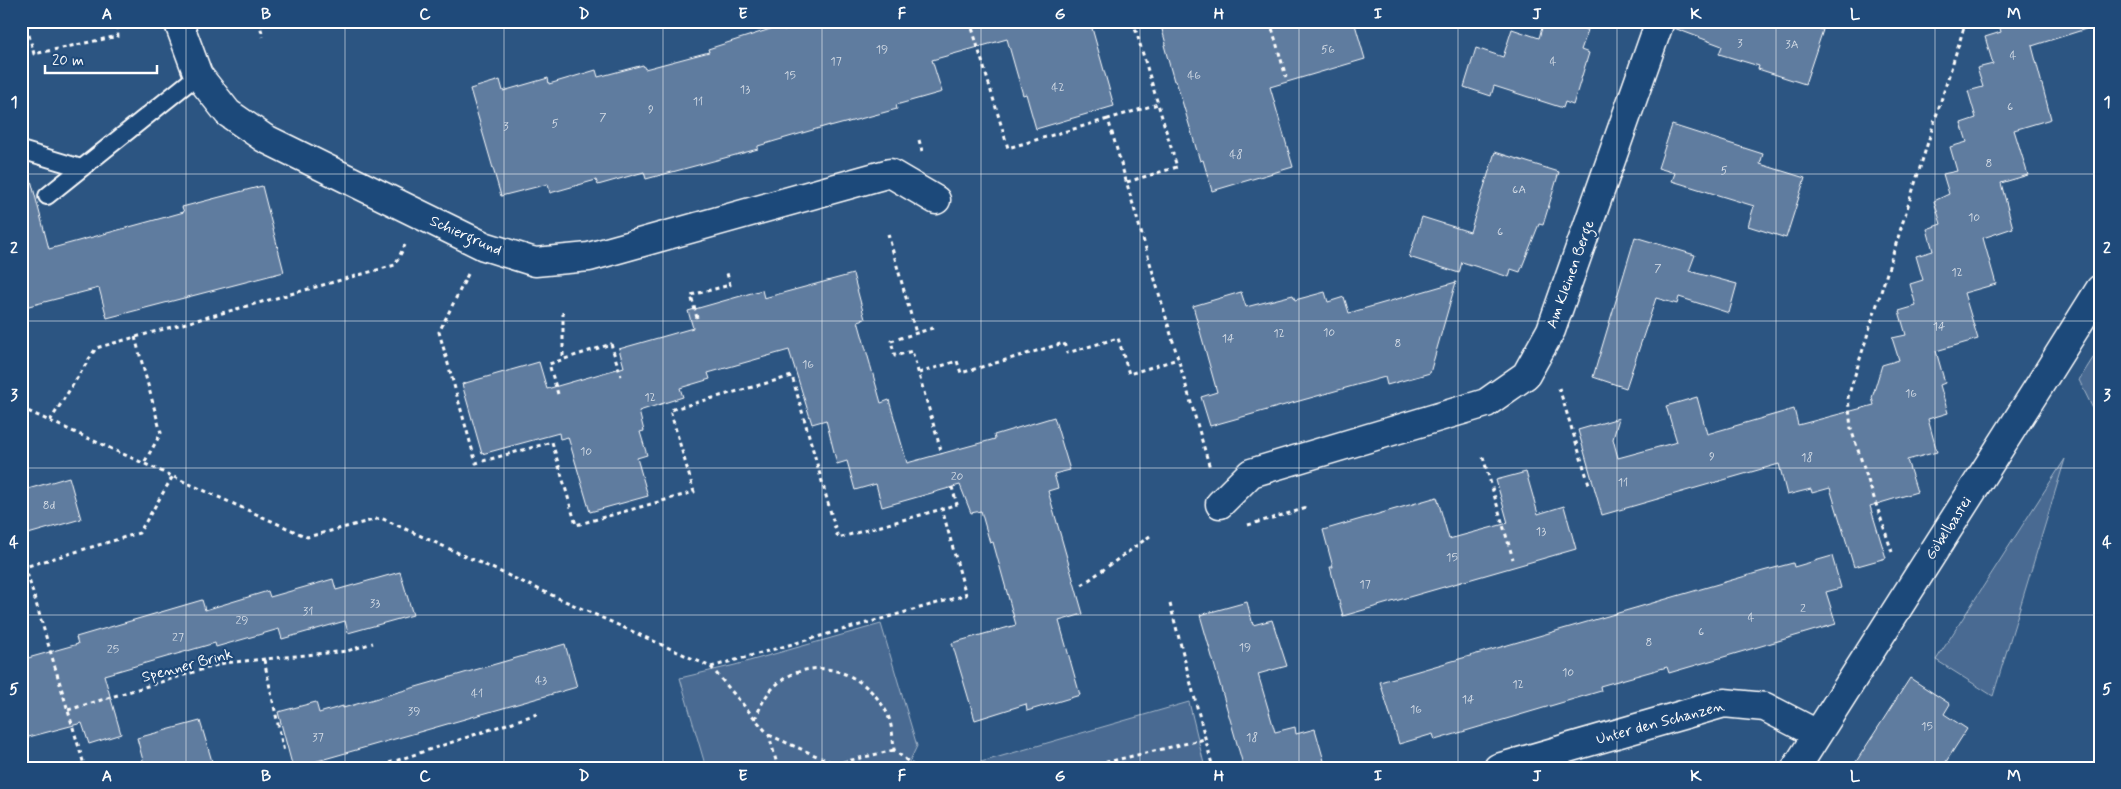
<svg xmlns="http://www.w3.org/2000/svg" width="2121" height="789" viewBox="0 0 2121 789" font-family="Mynerve,sans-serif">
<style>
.green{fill:#486b92;stroke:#a4b5c8}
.building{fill:#5e7c9f;stroke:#fff}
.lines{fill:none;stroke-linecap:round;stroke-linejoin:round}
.lane-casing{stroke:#fff;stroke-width:20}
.street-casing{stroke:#fff;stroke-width:31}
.path{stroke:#fff;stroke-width:3;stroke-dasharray:4 4;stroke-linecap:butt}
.lane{stroke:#1f4a7a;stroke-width:16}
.street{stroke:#1f4a7a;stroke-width:28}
.grid{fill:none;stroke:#fff;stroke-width:1;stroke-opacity:0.55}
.labels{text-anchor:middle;stroke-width:4.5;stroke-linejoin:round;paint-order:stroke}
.number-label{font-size:12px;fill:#d7dee7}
.street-label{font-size:15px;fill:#fff;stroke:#1f4a7a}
.neatline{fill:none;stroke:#fff;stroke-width:2}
.grid-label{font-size:16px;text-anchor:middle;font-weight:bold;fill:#fff}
</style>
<rect width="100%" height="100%" fill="#2c5582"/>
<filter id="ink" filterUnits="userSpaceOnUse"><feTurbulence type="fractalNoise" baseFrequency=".02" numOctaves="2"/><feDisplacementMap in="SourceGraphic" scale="10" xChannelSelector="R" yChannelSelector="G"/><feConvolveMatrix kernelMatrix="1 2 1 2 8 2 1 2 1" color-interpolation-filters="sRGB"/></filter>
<g filter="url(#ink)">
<path class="green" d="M2100,347V423L2079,380Z
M2065,459L1993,696L1936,660Z
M881,624L917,746L907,767L706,768L680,678L735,665Z
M1189,702L1205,768L964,767Z"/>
<path class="building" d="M813,21H1090L1114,106L1036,129L1026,94L1023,95L1007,39L932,60L942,92L896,105L897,109L830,127V125L758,146V149L646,179L644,172L598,185L596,180L550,193L548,184L501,196L470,89L500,80L503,91L548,78L549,84L596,70L598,77L643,65L645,69L709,52L708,49L783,25L784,30Z
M1163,21H1354L1365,59L1270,87L1293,167L1212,191L1203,160L1200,161L1176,81H1174L1164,45L1166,44L1161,26L1164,25Z
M1544,21H1561L1588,30L1581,50L1589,53L1573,105L1565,102L1563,108L1494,86L1491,96L1464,87L1476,48L1503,57L1512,29L1539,38Z
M1675,21H1796L1823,30L1805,84L1758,69L1759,66L1719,54L1722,46L1674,28Z
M1998,21H2088L2089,28L2032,46L2051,119L2014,130L2028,175L2001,183L2013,228L1983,238L1996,284L1964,293L1978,339L1936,351L1945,383L1940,385L1948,413L1928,419L1937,452L1907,460L1917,492L1870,506L1886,558L1854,567L1830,488L1812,493L1811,489L1787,495L1779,464L1602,515L1578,430L1619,418L1613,439L1618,458L1677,442L1666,406L1697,397L1707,434L1794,409L1798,425L1874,405L1872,398L1882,365L1899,360L1892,338L1906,335L1899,311L1916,306L1910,284L1923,280L1916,256L1933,251L1927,229L1941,224L1934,201L1949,194L1943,174L1957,171L1950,147L1967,142L1961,123L1976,118L1968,91L1983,87L1977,68L1993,64L1985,37L2001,32Z
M1672,125L1763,154L1760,164L1805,178L1786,238L1748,226L1754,206L1672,181L1675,173L1658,168Z
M1495,152L1559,172L1543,225L1539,224L1520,272L1511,269L1509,277L1462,262L1459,273L1409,257L1422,217L1470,232Z
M31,180L49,249L184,212L182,207L262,186L284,272L107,318L99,288L21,308V181Z
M1635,237L1695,255L1689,271L1737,284L1729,313L1679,297L1677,304L1656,298L1626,388L1593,377Z
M853,274L865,319L858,321L881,403L889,400L907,463L995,439L994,435L1054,417L1070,470L1054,474L1058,488L1048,491L1083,614L1059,621L1080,695L1027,711L1026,704L975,720L952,643L1016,625L993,542L990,543L981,511L971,513L960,485L882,507L876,484L855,490L847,461L837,464L826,420L812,424L789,350L708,373L710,379L680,388L683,397L639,411L644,431L640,432L647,455L637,458L648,496L590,512L568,437L560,439L559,433L482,454L462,384L539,362L547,389L624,367L619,349L693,328L688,311L762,290L764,298Z
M1456,282L1430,373L1387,385L1385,377L1210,426L1201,397L1217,392L1193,306L1241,292L1246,307L1293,295L1295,300L1325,292L1328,302L1344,297L1349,313Z
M1526,472L1538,514L1564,506L1576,549L1343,616L1330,567H1333L1323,530L1437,497L1449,539L1508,523L1496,480Z
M69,477L81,519L21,536V491Z
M1832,556L1841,588L1826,592L1836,624L1669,673L1667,667L1600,686L1601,691L1435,740L1433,734L1399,744L1380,682L1763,571L1793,563L1794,567Z
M400,572L413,615L348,633L345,621L282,639L279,629L216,647L215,643L104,675L121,734L89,744L82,723L21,739V660L78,644L76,637L202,600L205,610L268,591L270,597L333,579L336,590Z
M1247,602L1253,625L1272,620L1287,666L1258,674L1275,732L1295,727L1296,734L1315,729L1326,768H1244L1200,615Z
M565,644L577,687L293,768L278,712L316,702L319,713L343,706V708Z
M1910,678L1950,704L1944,714L1967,729L1942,768H1852Z
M200,721L214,768H145L137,738Z"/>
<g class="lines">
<g class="lane-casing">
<path id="lane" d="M21,150L81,168
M47,196L198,75"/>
</g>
<g class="street-casing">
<path id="street" d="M178,21L198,75L228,113L264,138L484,246L535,262L589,257L890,173L936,200
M1220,504L1251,473L1486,403L1526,375L1551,330L1660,21
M1498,768L1724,703L1765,707L1817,734
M1796,768L2046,375L2100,289"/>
</g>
<path class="path" d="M259,21L263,37
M970,21L1008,148L1108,119
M1133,21L1158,104L1108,119L1210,468
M1270,21L1286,77
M29,35L34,54L118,36L117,28L145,21
M919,140L922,151
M1127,182L1177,167L1158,104
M888,234L916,333
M468,274L439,332L476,463L552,442L576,525L694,492L670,410L792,376L838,538L942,509
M563,312V359
M697,318L691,295L730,285L727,273
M933,328L891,341L895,356L912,351L942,454
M135,337L161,433L144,463
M919,373L957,361L961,373L1064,343L1067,353L1118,338L1129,374L1178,359
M1559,388L1590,487
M558,394L549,364L611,344L621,376
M21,408L307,537L381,518L711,667L769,735L778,768
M50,421L96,348L395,265L405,245
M1483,457L1513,559
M1248,525L1307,508
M1892,552L1851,429L1848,397L1966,21
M25,566L85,768
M21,568L139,533L173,476
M1082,585L1150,536
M1170,604L1213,768
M264,660L284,752
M711,667L966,595L942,509L957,504L951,484
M68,710L224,663L347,651L373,643
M755,719C760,708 764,697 772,689C808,651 865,670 887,713C892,724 893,738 894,750L916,768
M769,735L835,764L894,750
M374,768L537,714
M1082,768L1205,739"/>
<use href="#lane" class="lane"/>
<use href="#street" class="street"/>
</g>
</g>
<path class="grid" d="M186,21V768M345,21V768M504,21V768M663,21V768M822,21V768M981,21V768M1140,21V768M1299,21V768M1458,21V768M1617,21V768M1776,21V768M1935,21V768M21,174H2100M21,321H2100M21,468H2100M21,615H2100"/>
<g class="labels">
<g class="number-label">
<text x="1740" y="47">3</text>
<text x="1792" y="48">3A</text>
<text x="882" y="53">19</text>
<text x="1328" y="53">56</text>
<text x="2013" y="59">4</text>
<text x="836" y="65">17</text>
<text x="1553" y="65">4</text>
<text x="790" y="79">15</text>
<text x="1194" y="79">46</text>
<text x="1058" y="91">42</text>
<text x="745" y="93">13</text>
<text x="698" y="105">11</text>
<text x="2010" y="110">6</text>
<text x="651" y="113">9</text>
<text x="603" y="121">7</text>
<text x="555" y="127">5</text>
<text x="506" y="130">3</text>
<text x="1236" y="158">48</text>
<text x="1989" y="167">8</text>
<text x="1724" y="174">5</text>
<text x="1519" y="193">6A</text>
<text x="1974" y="221">10</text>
<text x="1500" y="235">6</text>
<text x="1658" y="272">7</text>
<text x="1957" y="276">12</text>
<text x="1939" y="330">14</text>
<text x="1329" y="336">10</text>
<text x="1279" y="337">12</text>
<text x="1228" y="342">14</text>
<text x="1398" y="347">8</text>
<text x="808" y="368">16</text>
<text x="1911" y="397">16</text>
<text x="650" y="401">12</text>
<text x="586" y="455">10</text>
<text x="1712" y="460">9</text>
<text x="1807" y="461">18</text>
<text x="957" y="480">20</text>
<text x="1623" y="486">11</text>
<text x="49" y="509">8d</text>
<text x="1541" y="535">13</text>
<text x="1452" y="561">15</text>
<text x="1365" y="588">17</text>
<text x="375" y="607">33</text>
<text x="1803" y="612">2</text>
<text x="308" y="615">31</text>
<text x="1751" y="621">4</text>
<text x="242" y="624">29</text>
<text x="1701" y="635">6</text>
<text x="178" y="641">27</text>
<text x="1649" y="646">8</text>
<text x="1245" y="651">19</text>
<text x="113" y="653">25</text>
<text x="1568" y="676">10</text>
<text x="541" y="684">43</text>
<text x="1518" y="688">12</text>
<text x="477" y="697">41</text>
<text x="1468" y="703">14</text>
<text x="1416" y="713">16</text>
<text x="414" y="715">39</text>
<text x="1927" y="730">15</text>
<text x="318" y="741">37</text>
<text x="1252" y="741">18</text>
</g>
<g class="street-label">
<text transform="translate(466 235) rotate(24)" y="5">Schiergrund</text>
<text transform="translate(1570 274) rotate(-70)" y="5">Am Kleinen Berge</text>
<text transform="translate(1948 528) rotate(-57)" y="5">Göbelbastei</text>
<text transform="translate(187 665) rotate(-15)" y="5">Spenner Brink</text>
<text transform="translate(1660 722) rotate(-15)" y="5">Unter den Schanzen</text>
</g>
</g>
<rect width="2121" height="789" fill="none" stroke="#1f4a7a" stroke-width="55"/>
<path d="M45 65v8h112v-8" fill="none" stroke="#ffffff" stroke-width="2.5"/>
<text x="52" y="65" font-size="15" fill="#ffffff" stroke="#1f4a7a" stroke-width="4" paint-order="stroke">20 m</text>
<rect x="28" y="28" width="2066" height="734" class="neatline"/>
<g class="grid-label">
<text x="107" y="19">A</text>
<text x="266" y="19">B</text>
<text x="425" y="19">C</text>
<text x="584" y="19">D</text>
<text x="743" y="19">E</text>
<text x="902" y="19">F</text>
<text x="1060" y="19">G</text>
<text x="1219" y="19">H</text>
<text x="1378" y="19">I</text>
<text x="1537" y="19">J</text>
<text x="1696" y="19">K</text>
<text x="1855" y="19">L</text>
<text x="2014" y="19">M</text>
<text x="14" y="107">1</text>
<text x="2107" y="107">1</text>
<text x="14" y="253">2</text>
<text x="2107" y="253">2</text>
<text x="14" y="400">3</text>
<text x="2107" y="400">3</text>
<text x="14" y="547">4</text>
<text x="2107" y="547">4</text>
<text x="14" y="694">5</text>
<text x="2107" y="694">5</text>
<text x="107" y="781">A</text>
<text x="266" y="781">B</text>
<text x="425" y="781">C</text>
<text x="584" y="781">D</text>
<text x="743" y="781">E</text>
<text x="902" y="781">F</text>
<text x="1060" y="781">G</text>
<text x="1219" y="781">H</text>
<text x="1378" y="781">I</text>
<text x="1537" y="781">J</text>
<text x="1696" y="781">K</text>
<text x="1855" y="781">L</text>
<text x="2014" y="781">M</text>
</g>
</svg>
